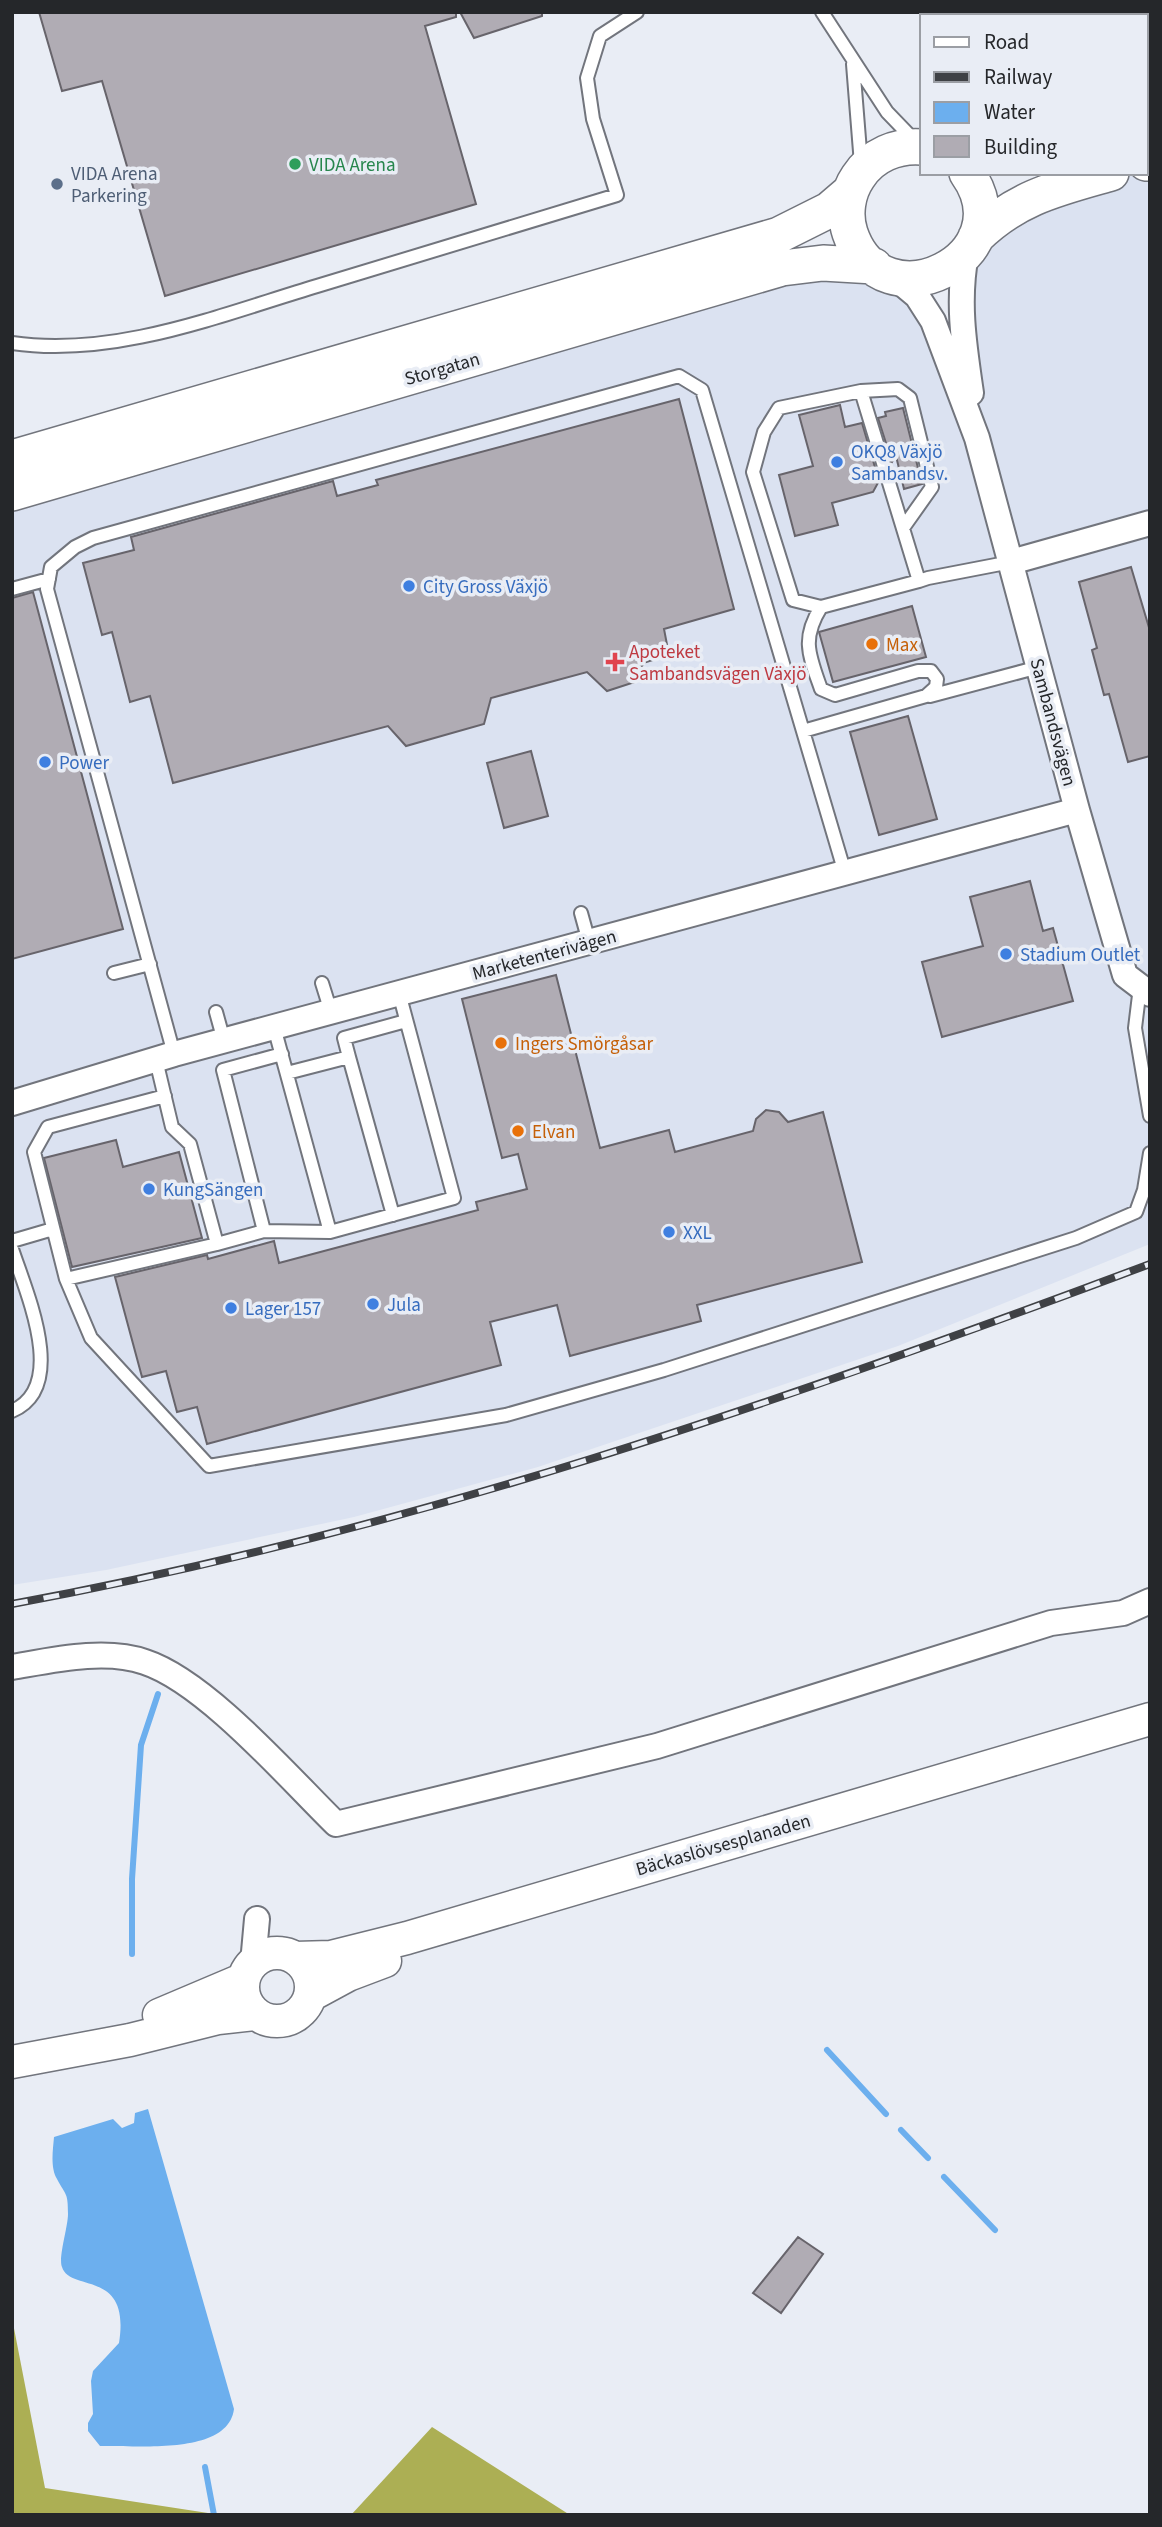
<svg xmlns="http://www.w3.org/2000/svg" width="1162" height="2527" viewBox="0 0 1162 2527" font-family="'Source Sans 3',sans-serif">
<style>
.built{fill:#dbe2f1}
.forest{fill:#acaf54}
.water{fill:#6cafee}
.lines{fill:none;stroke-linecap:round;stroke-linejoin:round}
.stream{stroke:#6cafee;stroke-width:6}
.building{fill:#b0acb4;stroke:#67646b;stroke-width:2}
.service-casing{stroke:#72757d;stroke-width:16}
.minor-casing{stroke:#72757d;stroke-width:28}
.tertiary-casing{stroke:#72757d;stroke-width:35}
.secondary-casing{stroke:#72757d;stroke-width:38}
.service{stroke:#fff;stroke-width:12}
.minor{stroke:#fff;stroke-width:24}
.tertiary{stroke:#fff;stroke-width:32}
.secondary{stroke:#fff;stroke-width:35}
.rail-casing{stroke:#3f4145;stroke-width:8}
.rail{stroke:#e9edf5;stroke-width:5;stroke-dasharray:16;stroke-linecap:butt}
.leisure-dot{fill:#2e9e5b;stroke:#e9edf5;stroke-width:2.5}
.service-dot{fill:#5c6f8a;stroke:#e9edf5;stroke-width:2.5}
.shop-dot{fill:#3f7fe0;stroke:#e9edf5;stroke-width:2.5}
.food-dot{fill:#e8710a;stroke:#e9edf5;stroke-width:2.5}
.health-dot{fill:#e0444e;stroke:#e9edf5;stroke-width:2.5}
.labels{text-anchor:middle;stroke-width:7;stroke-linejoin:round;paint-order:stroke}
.leisure-label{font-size:19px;fill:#27864d;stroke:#e9edf5;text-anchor:start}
.service-label{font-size:19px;fill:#4e5e75;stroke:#e9edf5;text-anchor:start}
.street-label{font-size:19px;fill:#25272a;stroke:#e9edf5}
.shop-label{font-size:19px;fill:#366cbe;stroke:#e9edf5;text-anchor:start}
.food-label{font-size:19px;fill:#c56008;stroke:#e9edf5;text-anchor:start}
.health-label{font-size:19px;fill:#be3a42;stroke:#e9edf5;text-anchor:start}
</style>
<rect width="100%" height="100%" fill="#e9edf5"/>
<path class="built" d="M1150,162V1244L898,1346L538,1467L354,1517L106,1570L12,1585V493L802,265L917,296L975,434L966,254L1111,173H1146Z"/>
<path class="forest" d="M12,2318L45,2488L221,2515H12Z
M432,2427L570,2515H351Z"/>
<path class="water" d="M148,2109L234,2409C228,2456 136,2445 100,2446L88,2431V2423L93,2414L91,2381L93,2371L119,2343C131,2268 70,2293 62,2267C58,2258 68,2227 68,2214C68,2192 66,2196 57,2179C50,2167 53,2150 54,2137L113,2119L122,2128L134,2123L135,2113Z"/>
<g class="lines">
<path class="stream" d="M132,1954V1879L141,1745L158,1694
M827,2050L886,2114
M901,2130L928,2158
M944,2177L995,2230
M205,2467L214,2515"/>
</g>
<path class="building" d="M39,12H456V17L425,26L476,204L165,296L102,81L62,91Z
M460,12H542V16L474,38Z
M679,399L734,609L664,629L669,655L643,663L638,681L607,691L587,672L491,698L484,724L406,746L388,726L173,783L150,696L130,702L112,632L102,635L83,563L134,550L131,537L333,481L337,496L378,485L376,480Z
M840,405L845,427L862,423L879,481L873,492L832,503L838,525L795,536L779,475L813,466L799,415Z
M903,408L922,484L904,489L896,456L892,462L878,418L886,416L885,412Z
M1131,567L1150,631V756L1128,762L1109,694L1104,695L1092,650L1097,648L1079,582Z
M33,592L123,929L12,959V598Z
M912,606L926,657L833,682L819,632Z
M908,716L937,819L879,835L850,732Z
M531,751L548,816L504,828L487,763Z
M1030,881L1043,931L1053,928L1073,1001L942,1037L922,962L983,946L970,897Z
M556,975L600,1148L669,1130L675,1152L753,1131L756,1119L766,1110L779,1112L788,1122L823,1112L862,1262L697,1305L701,1321L570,1356L557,1305L490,1322L501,1365L207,1444L197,1407L177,1412L166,1371L142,1377L115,1277L207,1255L208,1259L274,1241L279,1263L478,1210L476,1202L527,1189L518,1154L502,1158L462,999Z
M116,1140L123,1167L179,1152L202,1238L72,1267L44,1158Z
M798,2237L823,2254L781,2313L753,2293Z"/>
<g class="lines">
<g class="service-casing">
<path id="service" d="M822,12L887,112L914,140
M853,64L861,164
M12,343C115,358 220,315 317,286C417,255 517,225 617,195L593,119L587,78L600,36L637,12
M861,391L898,389L910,398L932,487L903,528
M919,581L861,391L779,408L764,432L753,472L793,600L821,607L919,581L928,578L1011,562
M12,589L49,579
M930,696L1039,667
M803,731L926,696L936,687L937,679L931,671H918L835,695L821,689C809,655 801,639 821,607
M581,913L589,942
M114,973L150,964
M322,983L331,1012
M1140,987L1135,1028L1150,1116
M216,1012L224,1041
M274,1027L330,1232L454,1198L399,993
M174,1054L47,589L51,567L75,547L93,538L679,376L702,390L845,873
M282,1054L223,1070L264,1231L330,1232
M349,1057L393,1215
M156,1060L172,1127L190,1144L217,1244L66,1279L34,1152L48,1127L165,1096
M287,1073L349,1057L344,1038L406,1021
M12,1241L53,1229
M217,1244L264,1231
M12,1249C26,1292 69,1387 12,1411
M66,1279L91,1338L209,1466L506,1415L664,1370L1076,1238L1136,1212L1144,1190L1150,1153"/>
</g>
<g class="minor-casing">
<path id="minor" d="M966,254C957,302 964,345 971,393
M893,276L917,296L933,321L977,438L1077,810L1125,975L1150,994
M1011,562L1150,523
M12,1103L174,1054L1077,810
M12,1667C53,1660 105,1648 145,1662C206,1682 289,1778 336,1824L657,1746L1051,1623L1123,1613L1150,1601
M253,1963L257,1919"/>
</g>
<g class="tertiary-casing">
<path id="tertiary" d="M243 1987a34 34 0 1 1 68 0a34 34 0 1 1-68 0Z
M295,1958L331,1957L407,1938L1150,1719
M311,1995L348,1975L385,1961
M159,2015L244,1979
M12,2062L130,2040L218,2018L255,2014"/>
</g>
<g class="secondary-casing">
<path id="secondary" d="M1146,130L1150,129
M922,147C897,145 872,155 858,177C847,193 844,215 850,233C882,329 1027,257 967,173
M1146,163L1150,162
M976,237C1017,197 1058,188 1111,173
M12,458L779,235L829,210L850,192
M12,493L782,268L823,263L874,266"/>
</g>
<use href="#service" class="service"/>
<use href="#minor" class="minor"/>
<use href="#tertiary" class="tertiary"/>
<use href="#secondary" class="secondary"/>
<g class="rail-casing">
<path id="rail" d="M12,1604C407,1532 776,1404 1150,1264"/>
</g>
<use href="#rail" class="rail"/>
</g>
<circle class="leisure-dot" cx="295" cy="164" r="7"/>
<circle class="service-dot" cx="57" cy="184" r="7"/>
<g class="shop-dot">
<circle cx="837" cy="462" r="7"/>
<circle cx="409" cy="586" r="7"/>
<circle cx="45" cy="762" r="7"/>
<circle cx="1006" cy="954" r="7"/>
<circle cx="149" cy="1189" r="7"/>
<circle cx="669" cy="1232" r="7"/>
<circle cx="373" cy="1304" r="7"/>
<circle cx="231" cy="1308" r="7"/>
</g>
<g class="food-dot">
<circle cx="872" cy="644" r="7"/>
<circle cx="501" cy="1043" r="7"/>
<circle cx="518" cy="1131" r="7"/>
</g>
<path class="health-dot" d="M611.5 651.5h7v7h7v7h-7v7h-7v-7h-7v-7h7z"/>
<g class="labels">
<g class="leisure-label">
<text x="309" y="171">VIDA Arena</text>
</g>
<g class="service-label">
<text x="71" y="180">VIDA Arena<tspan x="71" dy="22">Parkering</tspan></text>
</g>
<g class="street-label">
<text transform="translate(442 368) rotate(-16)" y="7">Storgatan</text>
<text transform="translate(1054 722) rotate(75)" y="7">Sambandsvägen</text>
<text transform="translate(544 954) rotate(-15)" y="7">Marketenterivägen</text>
<text transform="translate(723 1844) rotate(-16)" y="7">Bäckaslövsesplanaden</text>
</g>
<g class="shop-label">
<text x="851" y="458">OKQ8 Växjö<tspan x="851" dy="22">Sambandsv.</tspan></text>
<text x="423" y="593">City Gross Växjö</text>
<text x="59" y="769">Power</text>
<text x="1020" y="961">Stadium Outlet</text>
<text x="163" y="1196">KungSängen</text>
<text x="683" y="1239">XXL</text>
<text x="387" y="1311">Jula</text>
<text x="245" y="1315">Lager 157</text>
</g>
<g class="food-label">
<text x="886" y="651">Max</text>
<text x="515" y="1050">Ingers Smörgåsar</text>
<text x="532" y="1138">Elvan</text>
</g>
<g class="health-label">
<text x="629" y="658">Apoteket<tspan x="629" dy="22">Sambandsvägen Växjö</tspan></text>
</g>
</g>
<rect width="1162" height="2527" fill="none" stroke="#25272a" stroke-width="28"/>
<rect x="920" y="14" width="228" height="161" fill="#e9edf5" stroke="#9b9ea4" stroke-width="2"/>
<rect x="934" y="37" width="35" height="10" fill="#ffffff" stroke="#9b9ea4" stroke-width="2"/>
<text x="984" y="49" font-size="21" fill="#25272a">Road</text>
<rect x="934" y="72" width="35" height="10" fill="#3f4145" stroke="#9b9ea4" stroke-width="2"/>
<text x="984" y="84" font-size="21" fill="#25272a">Railway</text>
<rect x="934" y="102" width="35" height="21" fill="#6cafee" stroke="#9b9ea4" stroke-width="2"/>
<text x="984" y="119" font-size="21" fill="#25272a">Water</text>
<rect x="934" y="136" width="35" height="21" fill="#b0acb4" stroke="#9b9ea4" stroke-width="2"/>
<text x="984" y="154" font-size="21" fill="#25272a">Building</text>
</svg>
